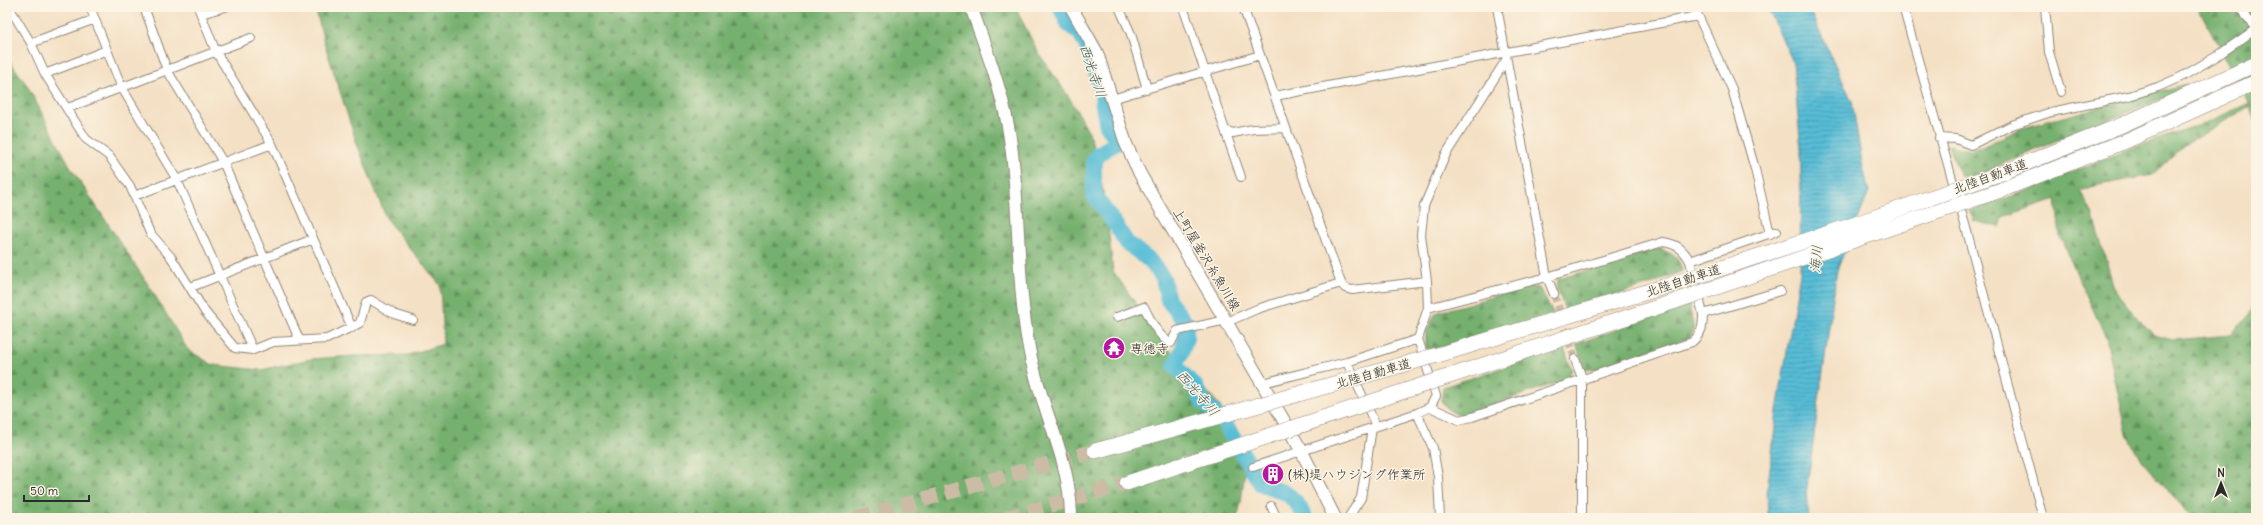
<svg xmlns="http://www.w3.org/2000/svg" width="2263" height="525" viewBox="0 0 2263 525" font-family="Delius,'Klee One',sans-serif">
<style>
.forest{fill:url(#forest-firs);stroke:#506e4c}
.water{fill:url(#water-rules);stroke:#427481}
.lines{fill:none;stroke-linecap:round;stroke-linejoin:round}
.river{stroke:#59bdd7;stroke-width:16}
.street-tunnel{stroke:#ccbca5;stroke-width:8;stroke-dasharray:8 4;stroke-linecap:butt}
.highway-tunnel{stroke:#ccbca5;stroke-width:15;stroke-dasharray:15 8;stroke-linecap:butt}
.street-casing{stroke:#908678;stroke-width:10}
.secondary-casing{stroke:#908678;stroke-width:14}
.highway-casing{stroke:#908678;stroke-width:16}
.street{stroke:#fff;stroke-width:8}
.secondary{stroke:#fff;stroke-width:12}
.highway{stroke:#fff;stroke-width:15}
.highway-bridge-casing{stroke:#908678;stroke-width:16;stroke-linecap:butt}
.highway-bridge{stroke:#fff;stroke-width:15}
.labels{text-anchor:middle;stroke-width:3;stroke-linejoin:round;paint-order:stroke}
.street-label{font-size:13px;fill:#2b2b2b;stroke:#fcf5e5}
.poi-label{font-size:13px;fill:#2b2b2b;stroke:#fcf5e5;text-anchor:start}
.water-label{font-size:14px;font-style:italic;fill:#39575f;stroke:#fcf5e5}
</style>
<defs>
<pattern id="forest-firs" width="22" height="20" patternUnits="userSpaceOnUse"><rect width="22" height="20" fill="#76b06e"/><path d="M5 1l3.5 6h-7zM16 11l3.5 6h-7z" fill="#618f5b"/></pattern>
<pattern id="water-rules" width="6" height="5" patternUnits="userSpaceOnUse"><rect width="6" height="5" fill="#59bdd7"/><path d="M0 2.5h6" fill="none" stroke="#4a9aaf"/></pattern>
</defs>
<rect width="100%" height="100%" fill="#fcf5e5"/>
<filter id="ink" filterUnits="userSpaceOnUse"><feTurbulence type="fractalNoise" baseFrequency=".025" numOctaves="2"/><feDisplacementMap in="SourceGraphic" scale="8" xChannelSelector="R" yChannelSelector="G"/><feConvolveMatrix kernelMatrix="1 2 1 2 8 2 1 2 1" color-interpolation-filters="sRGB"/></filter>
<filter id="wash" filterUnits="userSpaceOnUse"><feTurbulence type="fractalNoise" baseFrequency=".012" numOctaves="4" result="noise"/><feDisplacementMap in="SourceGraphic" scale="16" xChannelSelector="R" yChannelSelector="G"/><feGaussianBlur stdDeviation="0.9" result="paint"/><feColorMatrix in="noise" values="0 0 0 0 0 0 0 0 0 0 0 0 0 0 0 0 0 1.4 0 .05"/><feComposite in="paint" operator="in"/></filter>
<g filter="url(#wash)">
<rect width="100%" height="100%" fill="#f4e0c4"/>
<path class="forest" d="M315,7H1015L1038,52L1070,99L1089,132L1097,158L1106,209L1113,271L1162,341L1219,405L1238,436L1245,469L1241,502L1237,518H7V57L27,85L71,168L151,289L188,350L213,365L261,370L311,359L353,356L408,355L443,344L440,285L387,220L357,144L324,42Z
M2198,7H2256V126L2250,106L2186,144L2153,175L2094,186L2080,191L2092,213L2115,291L2153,335L2173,340L2231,335L2256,306V518H2194L2180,505L2141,460L2127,434L2106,338L2060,237L2056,199L2003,217L2000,227L1974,221L1969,211L2034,188L2128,149L2199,126L2249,103Z
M2187,84V89L2072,134L1972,177L1960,176L1949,145L1970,150L1984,146L2022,128Z
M1657,249C1671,252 1679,256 1682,271L1646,286L1565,310L1556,285L1559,279Z
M1527,287L1539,288L1554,314L1431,350L1426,348V332L1436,313Z
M1689,304L1694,331L1689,338L1593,370L1584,368L1576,344Z
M1564,348L1572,370L1567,379L1460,416L1449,410L1441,401L1443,387Z"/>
<path class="water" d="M1765,7H1808L1852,101L1862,163L1869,192L1837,270L1806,494L1809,518H1768L1767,493L1777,411L1800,273L1801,149L1793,62L1773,19Z"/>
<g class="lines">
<path class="river" d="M1060,7L1069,25L1080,33L1090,53L1102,90L1103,106L1107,126L1117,139L1116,143L1098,154L1094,161V195L1115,224L1127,243L1150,261L1163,278L1168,300L1186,323V338L1182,351L1175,366L1195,386L1202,401L1223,421L1261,484C1269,489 1277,489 1285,493C1294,498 1301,509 1305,518"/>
</g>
</g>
<g filter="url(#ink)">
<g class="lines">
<path class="street-tunnel" d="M1554,294L1575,359"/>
<path class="highway-tunnel" d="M857,518L1095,451
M1006,518L1127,483"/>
<g class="street-casing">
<path id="street" d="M9,7L31,43L45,74L86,139L109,156L130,186L150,233L171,257L205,312L235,348L253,350L273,342L327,339L360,323L366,302L371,300L394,314L413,320
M90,7L122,88L177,180L253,350
M144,7L167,70L223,162L299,339
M198,7L216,52L272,144L352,328
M1119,7L1131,34L1147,89
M1183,7L1225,130L1233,133L1253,129L1286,128
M1243,7L1341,283L1345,288L1352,290L1427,281L1428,308L1418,339L1347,362L1376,426
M1497,7L1547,277L1554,294
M1694,7L1732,89L1755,169L1770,234
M1903,7L1968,235L2043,518
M2045,7L2049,52L2061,92
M2241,7L2245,16L2256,27
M201,14L225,7
M31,43L95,19
M45,74L107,50
M1275,96L1698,16
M1112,99L1260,55
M68,108L251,38
M1225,130L1241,177
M1939,138L1956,139L1971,145L2012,125L2051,112L2129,96L2158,87L2183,76L2217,56L2256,29
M134,196L272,144
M1690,261L1703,314
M1427,281L1421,235L1424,206L1446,154L1506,60
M191,287L313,239
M1428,308L1547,277L1663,242C1677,244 1683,249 1690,261L1777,231
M1117,317L1144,307C1151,320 1157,336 1171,343L1177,331L1226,320
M1227,322L1257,309L1341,283
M1575,359L1582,378V518
M1263,383L1347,362
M1430,407L1459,420L1472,417L1692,342C1702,333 1703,327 1703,314L1780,291
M1417,413L1430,407L1436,396L1418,339
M1253,467L1417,413L1433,448L1438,477L1440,518
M1271,506L1277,518
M1348,518L1361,498L1372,428"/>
</g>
<g class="secondary-casing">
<path id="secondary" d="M971,7C985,46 1000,85 1008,126C1021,198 1015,274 1029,348C1039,406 1071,458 1071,518
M1071,7L1097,53L1126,144L1140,174L1301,450L1335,518"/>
</g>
<g class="highway-casing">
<path id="highway" d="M1996,175L2122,125L2256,64
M2001,190L2128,140L2256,82
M1448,352L1673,284
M1453,375L1676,301
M1095,451L1149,436
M1127,483L1178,466"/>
</g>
<use href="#street" class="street"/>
<use href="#secondary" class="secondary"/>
<use href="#highway" class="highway"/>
<g class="highway-bridge-casing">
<path id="highway-bridge" d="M1673,284L1847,227L1996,175
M1676,301L2001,190
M1149,436L1448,352
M1178,466L1453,375"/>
</g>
<use href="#highway-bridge" class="highway-bridge"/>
</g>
</g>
<defs>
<g id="temple-disc" transform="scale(1.15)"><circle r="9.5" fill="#b5179e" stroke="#fcf5e5"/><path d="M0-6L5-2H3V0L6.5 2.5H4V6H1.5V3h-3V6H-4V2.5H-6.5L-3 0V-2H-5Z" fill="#fff"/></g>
<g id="building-disc" transform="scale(1.15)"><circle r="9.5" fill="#b5179e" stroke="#fcf5e5"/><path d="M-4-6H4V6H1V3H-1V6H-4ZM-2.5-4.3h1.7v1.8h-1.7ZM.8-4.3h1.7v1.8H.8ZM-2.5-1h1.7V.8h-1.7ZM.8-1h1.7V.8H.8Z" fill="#fff"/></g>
</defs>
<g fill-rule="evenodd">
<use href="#temple-disc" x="1114" y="348"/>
<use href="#building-disc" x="1273" y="474"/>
</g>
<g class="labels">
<g class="street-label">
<text transform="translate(1990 176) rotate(-20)" y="5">北陸自動車道</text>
<text transform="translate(1207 259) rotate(59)" y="5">上町屋釜沢糸魚川線</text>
<text transform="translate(1683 280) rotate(-18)" y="5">北陸自動車道</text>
<text transform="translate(1373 373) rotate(-16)" y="5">北陸自動車道</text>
</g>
<g class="poi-label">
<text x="1130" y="353">専徳寺</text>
<text x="1288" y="479">(株)堤ハウジング作業所</text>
</g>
<g class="water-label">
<text transform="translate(1093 71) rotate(71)" y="5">西光寺川</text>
<text transform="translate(1816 259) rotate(-85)" y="5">海川</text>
<text transform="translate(1198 393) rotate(49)" y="5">西光寺川</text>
</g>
</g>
<rect width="2263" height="525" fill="none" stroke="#fcf5e5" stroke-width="24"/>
<g transform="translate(2221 483)" stroke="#fcf5e5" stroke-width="3" paint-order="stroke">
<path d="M0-3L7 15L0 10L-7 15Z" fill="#2b2b2b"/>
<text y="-6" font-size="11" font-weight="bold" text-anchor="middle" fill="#2b2b2b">N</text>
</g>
<path d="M24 495v6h65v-6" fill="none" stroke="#2b2b2b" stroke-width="2"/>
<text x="30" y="495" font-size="12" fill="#2b2b2b" stroke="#fcf5e5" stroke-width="3" paint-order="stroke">50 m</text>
</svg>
